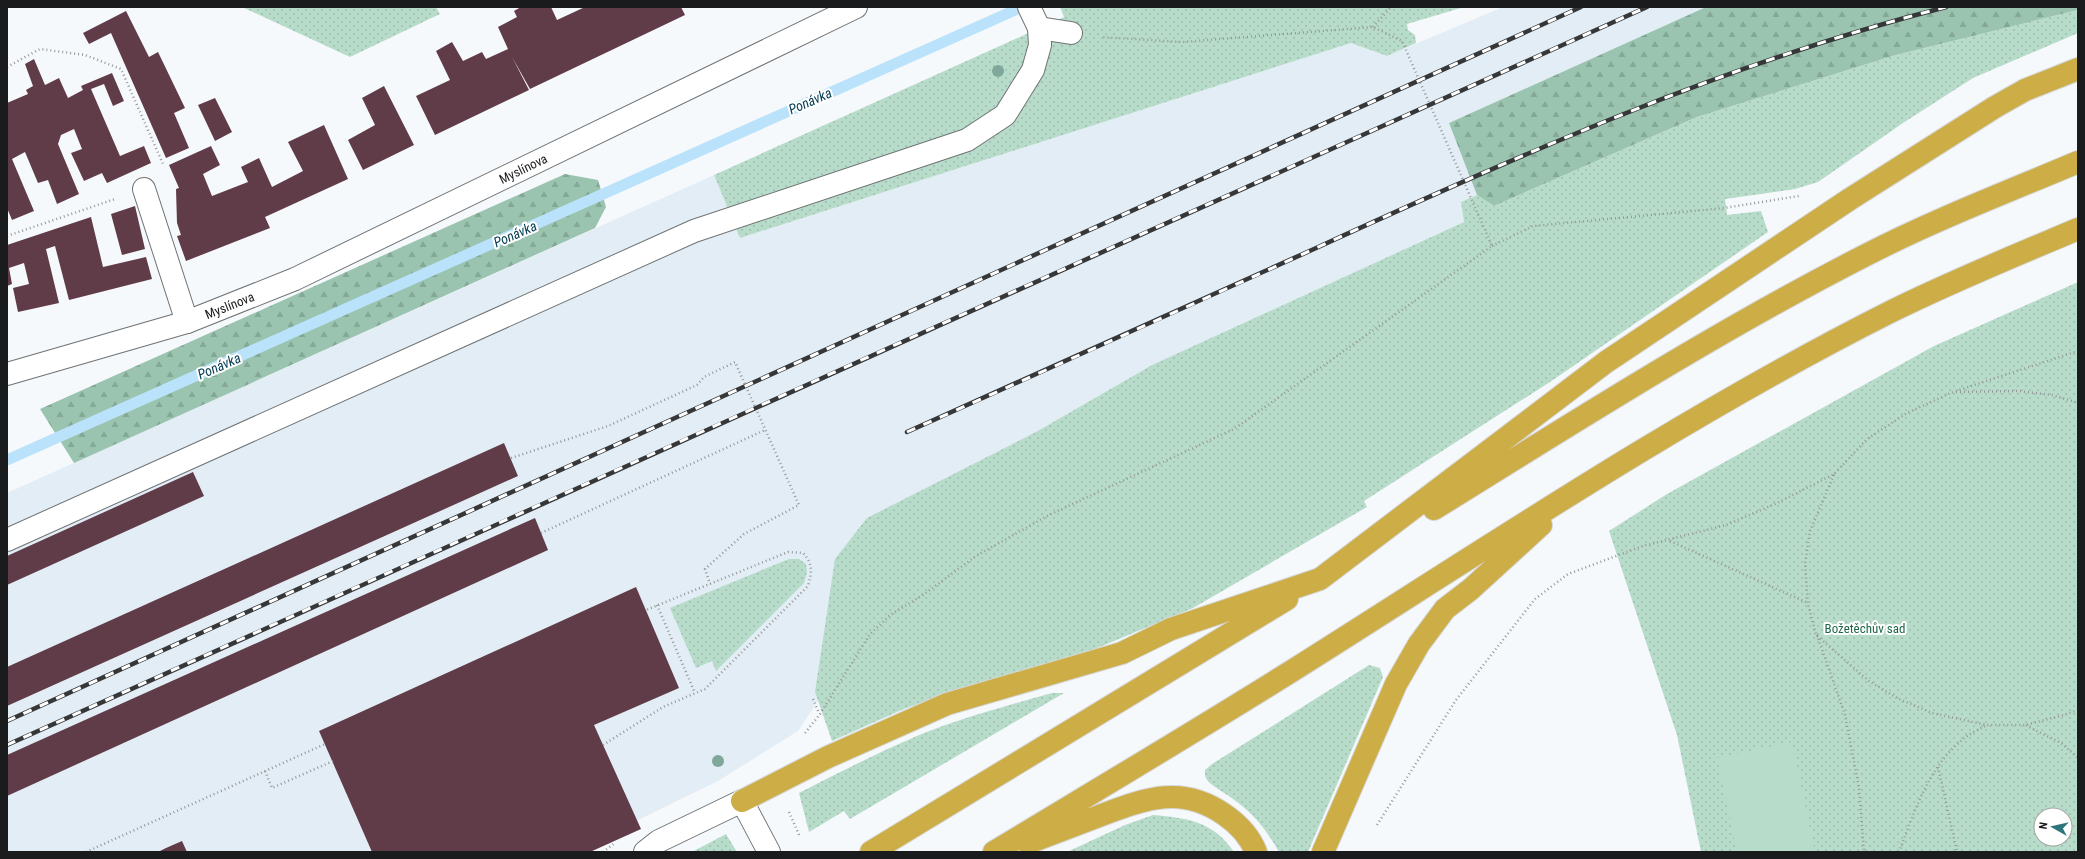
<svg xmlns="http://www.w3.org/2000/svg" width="2085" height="859" viewBox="0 0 2085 859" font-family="'Roboto Condensed',sans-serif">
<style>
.built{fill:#e3edf5}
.green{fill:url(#green-dots);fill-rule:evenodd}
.forest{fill:url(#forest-firs)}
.pitch{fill:#b8dcca}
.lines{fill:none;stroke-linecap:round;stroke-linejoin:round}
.stream{stroke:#bae3fb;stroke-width:11}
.building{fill:#603b48}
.minor-casing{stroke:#6f7375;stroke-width:24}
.highway-casing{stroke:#d6d6d6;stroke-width:24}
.path{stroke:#959799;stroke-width:2.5;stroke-dasharray:1 3;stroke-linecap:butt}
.minor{stroke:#fff;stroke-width:22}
.highway{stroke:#cdad46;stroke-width:22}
.rail-casing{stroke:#363738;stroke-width:4.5}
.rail{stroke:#fff;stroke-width:3;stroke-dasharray:9;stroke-linecap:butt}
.tree{fill:#7fa89a}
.labels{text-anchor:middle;stroke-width:4;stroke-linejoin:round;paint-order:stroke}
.street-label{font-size:13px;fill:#1a1b1c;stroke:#fff}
.park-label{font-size:13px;fill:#1e664a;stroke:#fff}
.water-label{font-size:14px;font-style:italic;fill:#013951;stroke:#fff}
</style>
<defs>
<pattern id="green-dots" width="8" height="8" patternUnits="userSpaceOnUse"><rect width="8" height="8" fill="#b8dcca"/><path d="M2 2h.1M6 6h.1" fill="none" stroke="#9ebcad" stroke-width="1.8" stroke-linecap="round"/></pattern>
<pattern id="forest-firs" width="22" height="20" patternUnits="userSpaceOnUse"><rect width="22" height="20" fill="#9ac4af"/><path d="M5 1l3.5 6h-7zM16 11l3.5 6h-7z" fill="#84a896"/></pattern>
</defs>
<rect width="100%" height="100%" fill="#f6f9fc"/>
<path class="built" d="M1503,7H1706L1449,123L1477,195L1461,202L1464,222L1152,365L1036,432L815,692L818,701L798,731L718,781L587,845L590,852H7V493L714,175L740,238L1351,43L1387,56Z"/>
<path class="green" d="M242,7H436L440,14L350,57Z
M1060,7H1464L1407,24L1408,30L1415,35L1416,43L1387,56L1351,43L740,238L714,175L1064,17Z
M2078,10V33L1973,78L1903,123L1818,182L1795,189L1725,199L1727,215L1761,211L1768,232L1550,382L1364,501L1367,507L1193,608L1083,654L974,684L904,709L832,741L815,692L835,559L867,518L1036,432L1152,365L1464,222L1461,202L1477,195L1494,206L1697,117L1896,55Z
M2078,282V852H1701L1677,735L1609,531L1667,494L1934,346ZM2041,815H2065V839H2041Z
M789,559H799L806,564L807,572L804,583L716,671L712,661L696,668L670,608Z
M1369,665L1380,668L1383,677L1308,852H1279C1262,822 1247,807 1218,789C1210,783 1204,781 1205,770L1212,764Z
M1052,693H1064L850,819L844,811L809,832L799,793C838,773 877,753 917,736C961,718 1006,706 1052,693Z
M1153,815C1187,818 1213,821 1234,852H1067L1125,825Z
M726,834L737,852H692Z"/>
<path class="forest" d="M1706,7H2078V10L1896,55L1697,117L1494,206L1477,195L1449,123Z
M565,174L598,180L606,207L595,228L74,463L40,409Z"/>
<path class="pitch" d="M1792,742L1815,852H1737L1717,758Z"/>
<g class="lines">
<path class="stream" d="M7,460L1022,7"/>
</g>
<path class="building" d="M521,7H551L557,20L585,7H681L685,15L530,89L512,57L529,90L435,135L416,96L450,80L436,51L452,42L463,61L482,52L486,59L508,49L498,27L517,17L514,11Z
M126,11L149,57L158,52L185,108L174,113L189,148L166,158L111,33L89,44L83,33Z
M34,59L45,85L59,78L68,98L83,90L81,86L112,73L124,101L113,106L104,84L91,89L120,156L144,146L151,163L107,183L102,173L84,181L71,153L82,149L74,129L61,135L58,144L79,194L57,204L48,180L38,183L25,152L12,159L34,211L12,220L7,208V103L28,94L26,90L33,86L25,64Z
M384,86L414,145L363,170L348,140L375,125L362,98Z
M215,98L232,132L215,141L198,105Z
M324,125L348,179L265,217L270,228L186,261L177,236L181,235L177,223L176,189L179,188L169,165L211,146L220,165L203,174L212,196L248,182L241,167L259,158L272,187L303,171L288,142Z
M135,206L145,249L122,255L111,214Z
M91,217L103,267L146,257L152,279L69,300L55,246L46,249L59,303L18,312L13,288L29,284L24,263L9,268L12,284L7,286V245Z
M504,443L518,476L7,706V667Z
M193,472L204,496L7,585V556Z
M535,518L548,550L7,796V755Z
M636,587L679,688L594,725L641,829L590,852H372L319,731Z
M182,841L187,852H158L166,848Z"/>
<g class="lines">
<g class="minor-casing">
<g id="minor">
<path d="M1039,28L1071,33"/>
<path d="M144,189L187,322"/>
<path id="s1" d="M7,374L187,322L295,279L856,7"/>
<path d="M7,540L694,231L967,140L1005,115L1033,70L1040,45L1039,28L1029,7"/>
<path d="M645,852L659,841L742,801L769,852"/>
</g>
</g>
<g class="highway-casing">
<path id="highway" d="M1434,509C1576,421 1717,331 1866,255C1934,220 2007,192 2078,162
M742,801L828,757L947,704L1122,653L1171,629L1320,579L1606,362L1850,199L1995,107L2025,90L2078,69
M1028,843C1052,834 1075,825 1099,816C1145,799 1181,784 1225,815C1238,824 1250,837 1256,852
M871,852L1287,599
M994,852C1095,791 1196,731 1295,669C1490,546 1682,417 1888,313C1950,282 2014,256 2078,229
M1323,852L1396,684L1419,644L1445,609L1471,589L1541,525"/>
</g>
<path class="path" d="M1373,27L1391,7
M7,67L40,49L85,55L121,69L163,164
M7,236L115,199
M1492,246L1533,226L1724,208L1799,196
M1956,392L2018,391L2052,395L2078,403
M511,458L608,426L697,385L704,377L735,362L799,505L744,534L705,569L710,584
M1834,475L1810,531L1805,564L1808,604L1816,635L1869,681L1897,698L1932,713L1987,725H2025
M541,533L765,430
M1670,541L1808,603
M657,605L695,693
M1817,635L1845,715L1859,788L1864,852
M813,699L819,713
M2078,710L2064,715L2025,725L2061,743L2078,758
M805,733L820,714L870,634L890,615L923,595L976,556L1049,515L1234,429L1492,246L1402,41L1373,27L1182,42L1101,37
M603,745L663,707L705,689L808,586C812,572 813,564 803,553L788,552L646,610
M1938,767L1957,852
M265,771L272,788L333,761
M789,812L800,837
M1377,825L1456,700L1535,599L1568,574L1643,546L1726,525L1775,504L1834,474L1867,439L1907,413L1953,392L2078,351
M86,852L325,744
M603,852L615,843
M1899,852C1914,812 1930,763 1966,737C1972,732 1980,729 1987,725"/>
<use href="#minor" class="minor"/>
<use href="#highway" class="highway"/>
<g class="rail-casing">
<path id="rail" d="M907,432C1042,372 1178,311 1314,249C1519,155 1726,63 1946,7
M7,721L1581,7
M7,745C553,498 1100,253 1647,7"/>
</g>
<use href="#rail" class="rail"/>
</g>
<g class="tree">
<circle cx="998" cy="71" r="6"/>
<circle cx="718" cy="761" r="6"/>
</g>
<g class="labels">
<g class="street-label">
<text dy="5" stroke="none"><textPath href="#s1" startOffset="557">Myslínova</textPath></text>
<text dy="5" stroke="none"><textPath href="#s1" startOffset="233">Myslínova</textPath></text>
</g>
<g class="park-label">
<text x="1865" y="633">Božetěchův sad</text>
</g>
<g class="water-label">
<text transform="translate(810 101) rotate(-24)" y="5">Ponávka</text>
<text transform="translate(515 234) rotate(-24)" y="5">Ponávka</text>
<text transform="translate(219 366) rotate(-24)" y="5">Ponávka</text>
</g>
</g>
<rect width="2085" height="859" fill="none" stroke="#1a1b1c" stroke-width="16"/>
<g transform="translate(2053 827) rotate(278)"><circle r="19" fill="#ffffff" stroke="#a3a4a4"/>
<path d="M0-3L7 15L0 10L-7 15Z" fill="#2d777c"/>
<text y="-6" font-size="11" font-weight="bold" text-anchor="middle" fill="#1a1b1c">N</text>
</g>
</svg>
